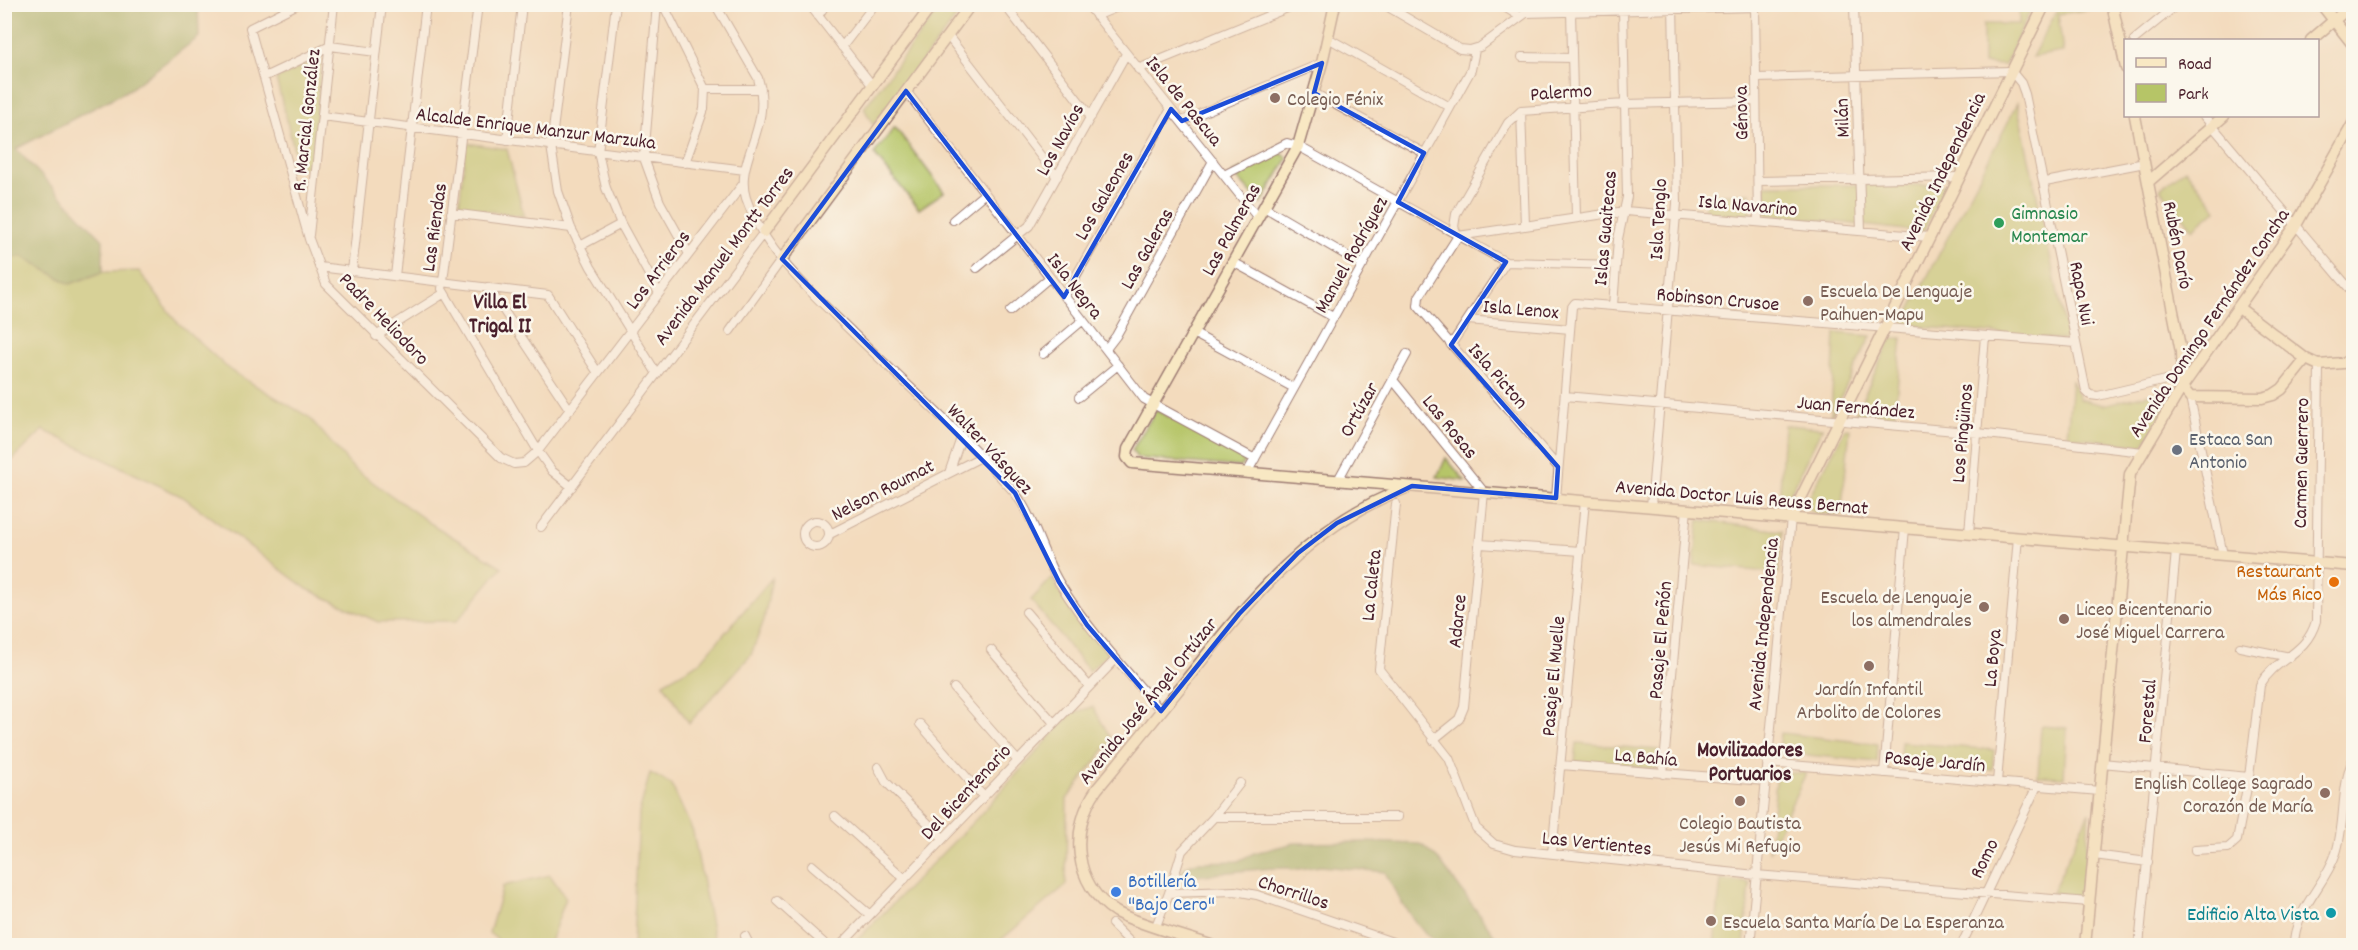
<svg xmlns="http://www.w3.org/2000/svg" width="2358" height="950" viewBox="0 0 2358 950" font-family="Dekko,sans-serif">
<style>
.green{fill:#b6c567;stroke:#807249;stroke-width:1.5}
.forest{fill:#90aa5c;stroke:#6d6444;stroke-width:1.5}
.lines{fill:none;stroke-linecap:round;stroke-linejoin:round}
.street-casing{stroke:#9e7d74;stroke-width:10}
.secondary-casing{stroke:#9e7d74;stroke-width:13}
.street{stroke:#fff;stroke-width:8}
.secondary{stroke:#f8e8c3;stroke-width:10}
.marked{fill:none;stroke:#1d4ed8;stroke-width:4.5;stroke-linejoin:round}
.education-dot{fill:#8d6e63;stroke:#fbf7ec;stroke-width:2}
.leisure-dot{fill:#2e9e5b;stroke:#fbf7ec;stroke-width:2}
.worship-dot{fill:#6b7280;stroke:#fbf7ec;stroke-width:2}
.food-dot{fill:#e8710a;stroke:#fbf7ec;stroke-width:2}
.shop-dot{fill:#3f7fe0;stroke:#fbf7ec;stroke-width:2}
.culture-dot{fill:#0f9aa8;stroke:#fbf7ec;stroke-width:2}
.labels{text-anchor:middle;stroke-width:5;stroke-linejoin:round;paint-order:stroke}
.street-label{font-size:20px;fill:#4a1f2b;stroke:#fbf7ec}
.education-label{font-size:20px;fill:#785e54;stroke:#fbf7ec;text-anchor:start}
.leisure-label{font-size:20px;fill:#27864d;stroke:#fbf7ec;text-anchor:start}
.worship-label{font-size:20px;fill:#5b616d;stroke:#fbf7ec;text-anchor:start}
.food-label{font-size:20px;fill:#c56008;stroke:#fbf7ec;text-anchor:end}
.shop-label{font-size:20px;fill:#366cbe;stroke:#fbf7ec;text-anchor:start}
.culture-label{font-size:20px;fill:#0d838f;stroke:#fbf7ec;text-anchor:end}
.neighbourhood-label{font-size:21px;font-weight:bold;fill:#4a1f2b;stroke:#fbf7ec}
</style>
<rect width="100%" height="100%" fill="#fbf7ec"/>
<filter id="ink" filterUnits="userSpaceOnUse"><feTurbulence type="fractalNoise" baseFrequency=".0167" numOctaves="2"/><feDisplacementMap in="SourceGraphic" scale="12" xChannelSelector="R" yChannelSelector="G"/><feConvolveMatrix kernelMatrix="1 2 1 2 8 2 1 2 1" color-interpolation-filters="sRGB"/></filter>
<filter id="wash" filterUnits="userSpaceOnUse"><feTurbulence type="fractalNoise" baseFrequency=".008" numOctaves="4" result="noise"/><feDisplacementMap in="SourceGraphic" scale="24" xChannelSelector="R" yChannelSelector="G"/><feGaussianBlur stdDeviation="1.35" result="paint"/><feColorMatrix in="noise" values="0 0 0 0 0 0 0 0 0 0 0 0 0 0 0 0 0 1.4 0 .05"/><feComposite in="paint" operator="in"/></filter>
<g filter="url(#wash)">
<rect width="100%" height="100%" fill="#f3dbbd"/>
<path class="green" d="M942,5H966L873,125L864,108Z
M2019,5H2033L2005,65L1983,64V24H2019Z
M2060,5H2099L2100,8L2058,14L2063,52L2032,57Z
M322,57L312,163L304,168L298,165L276,79Z
M2017,103L2068,340L1902,325L2008,122Z
M895,127L944,192L919,209L874,154Z
M466,143L507,149L524,216L459,207Z
M1279,152L1288,158L1261,204L1233,173Z
M2185,169L2217,209L2193,229L2160,189Z
M1765,185H1945L1923,232L1766,214Z
M1750,193V216L1705,214V195Z
M22,256L70,284L103,272L139,271L175,320L231,371L309,417L353,468L430,523L502,567L457,621L378,622L307,589L183,497L43,430L5,467V259Z
M1835,333L1871,336L1831,417Z
M1891,338H1902L1894,421L1855,415Z
M2072,380L2079,399L2103,405L2168,390L2172,395L2143,446L2067,436Z
M1156,410L1247,458L1241,467L1137,458L1132,450Z
M1784,425L1822,428L1785,504L1779,506Z
M1845,429H1850L1841,515L1816,514L1805,505Z
M1446,458L1465,481L1437,477Z
M1699,520L1782,531L1779,573L1694,565Z
M772,578L764,620L751,655L689,723L663,683L700,662Z
M1052,578L1074,617L1108,653L1089,671L1031,600Z
M1093,707L1112,740L1067,799L1066,885L995,945H852L977,818L1072,713Z
M2041,726L2067,728L2064,777L2038,776Z
M1780,733L1878,744L1877,762L1778,752Z
M1901,742L1994,750L1992,770L1899,761Z
M1577,743L1659,750L1657,769L1575,762Z
M1777,772L1806,773L1769,852Z
M650,773L671,784L693,832L715,945H633L639,813Z
M2089,812L2084,897L2052,893Z
M550,875L566,898L549,945H504L489,933L503,886Z
M1721,880L1750,883L1744,945H1714Z"/>
<path class="forest" d="M5,4L198,5L199,37L130,89L16,149L103,240V272L70,284L22,256L5,259Z
M1366,842L1421,844L1439,860L1502,945C1484,946 1463,948 1446,946C1422,942 1394,891 1385,872L1321,866L1292,870L1289,868C1252,867 1215,875 1178,878L1185,866L1197,862L1238,861L1254,853L1294,843Z"/>
</g>
<g filter="url(#ink)">
<g class="lines">
<g class="street-casing">
<path id="street" d="M298,4L250,28L309,239L326,284L501,458L514,464L524,463L538,451L743,184
M478,4L442,289L538,451L552,471L572,487
M569,4L551,146L558,191L571,228L591,267L657,374
M616,4L598,152L606,188L621,224L659,293
M657,4L644,158L660,202L689,254
M663,4L705,89L704,109L685,163
M715,4L758,78C773,128 734,160 746,198C764,252 813,294 853,333C907,385 965,436 1015,493C1036,521 1042,555 1060,584C1089,631 1126,670 1161,711
M809,4L872,85
M1004,4L1091,117
M1087,4L1258,218
M1383,4L1460,49L1470,50L1480,47L1526,13L1755,7
M1500,4L1519,16
M1755,4L1758,222
M1854,4L1861,231
M1571,11L1576,217
M818,16L826,4
M1096,16L1125,4
M948,36L1057,177
M1328,38L1450,107
M2134,40L2178,4
M842,47L875,4
M1522,57L1572,58
M1138,69L1297,4
M264,77L330,46L376,52
M1756,78L2011,71L2021,83L2025,94L2086,391L2090,395L2098,396L2183,376
M705,89H761
M906,91L1144,399L1255,459
M1314,93L1424,153
M1521,111L1525,225
M322,116L745,170
M2204,116L2354,294
M1182,121L1322,63
M507,140L522,4
M1224,175L1287,143L1298,146L1506,262L1616,265
M1758,181L1959,177
M2045,182L2145,163
M1264,207L1363,265
M451,213L571,228
M953,220L984,194
M309,235L334,4
M1458,236L1625,211L1929,237
M1458,236L1454,227L1456,214L1508,123L1521,111L1625,104L1756,101
M1458,236L1419,297L1418,306L1558,467
M580,246L621,224
M1233,262L1333,317
M319,267L548,295L598,373
M977,268L1029,226L1126,54
M352,271L382,4
M395,276L426,4
M488,287L570,410
M1064,297L1171,109
M1613,306L1618,239L1627,197L1623,9
M1010,311L1049,278
M1468,320L1570,329
M730,331L782,259
M1193,333L1294,388
M376,336L443,294
M1451,345L1506,262
M1106,349L1116,336L1213,161
M1043,354L1082,321
M1393,380L1484,492L1464,707L1459,719L1433,740
M1565,396L1978,433L2143,452
M1079,397L1118,365
M2190,397L2223,555
M949,473L961,438
M1247,473L1471,70L1475,50
M1338,480L1407,354
M1556,498L1572,307L1575,303L2076,343
M1396,504L1379,669L1449,758L1476,828L1494,844L1515,850L1756,875L2089,902
M1651,506L1677,203L1673,4
M803 534a13 13 0 1 1 26 0a13 13 0 1 1-26 0Z
M541,527L764,232
M1969,533L1985,336
M830,534L981,457
M1480,544L1581,551
M1026,612L1088,685
M2240,647L2290,657
M991,650L1053,722
M954,688L1017,760
M920,724L983,796
M1767,763L2100,791
M2102,763L2249,777
M1561,765L1765,781
M878,767L886,782L943,838
M1884,773L1905,528
M1663,774L1687,509
M1997,782L2018,537
M835,816L905,879
M1214,817L1240,783
M2195,850L2228,848L2237,840L2249,777L2260,685C2276,657 2306,656 2316,621L2319,365
M1552,854L1585,501
M2094,855L2148,862
M812,865L870,915
M1169,893L1235,891L1257,895L1404,946
M777,901L827,946
M1112,924L1134,946
M1156,926L1169,893L1182,851L1214,817H1398
M745,936L750,946
M2139,944L2157,946
M840,946L1116,659
M1750,946L1791,518
M1961,946L2037,786
M2139,946L2176,551
M2294,946C2294,909 2325,886 2336,853C2346,822 2340,788 2354,757"/>
</g>
<g class="secondary-casing">
<path id="secondary" d="M1335,4L1322,63L1298,146L1128,449L1127,457L1132,463L2354,566
M2112,4L2126,68
M2321,4L2354,46
M2311,40L2353,4
M2135,116L2181,352L2182,387L2190,397L2262,398L2273,395L2282,389L2306,359
M2148,182L2224,116
M764,232L933,4
M782,259L971,4
M2239,308L2306,359L2319,365L2354,362
M1791,518L2045,4
M1213,946C1188,937 1137,924 1116,912C1073,885 1069,828 1097,789C1127,753 1157,716 1187,679C1249,601 1311,522 1409,487
M2085,946L2130,474L2182,387L2296,225L2354,122"/>
</g>
<use href="#street" class="street"/>
<use href="#secondary" class="secondary"/>
</g>
</g>
<path d="M0 0H2358V950H0ZM1322,63L1314,93L1424,153L1398,202L1506,262L1451,345L1558,467L1556,498L1412,486L1337,523L1298,553L1239,614L1161,711L1087,625L1059,582L1015,493L782,259L906,91L1064,297L1171,109L1182,121Z" fill="#f3dbbd" fill-opacity=".55" fill-rule="evenodd"/>
<path class="marked" d="M1322,63L1314,93L1424,153L1398,202L1506,262L1451,345L1558,467L1556,498L1412,486L1337,523L1298,553L1239,614L1161,711L1087,625L1059,582L1015,493L782,259L906,91L1064,297L1171,109L1182,121Z"/>
<g class="education-dot">
<circle cx="1275" cy="98" r="6"/>
<circle cx="1808" cy="301" r="6"/>
<circle cx="1984" cy="607" r="6"/>
<circle cx="2064" cy="619" r="6"/>
<circle cx="1869" cy="666" r="6"/>
<circle cx="2325" cy="793" r="6"/>
<circle cx="1740" cy="801" r="6"/>
<circle cx="1711" cy="921" r="6"/>
</g>
<circle class="leisure-dot" cx="1999" cy="223" r="6"/>
<circle class="worship-dot" cx="2177" cy="450" r="6"/>
<circle class="food-dot" cx="2334" cy="582" r="6"/>
<circle class="shop-dot" cx="1116" cy="892" r="6"/>
<circle class="culture-dot" cx="2331" cy="913" r="6"/>
<g class="labels">
<g class="street-label">
<text transform="translate(1561 91) rotate(-4)" y="7">Palermo</text>
<text transform="translate(1185 100) rotate(51)" y="7">Isla de Pascua</text>
<text transform="translate(1740 113) rotate(-91)" y="7">Génova</text>
<text transform="translate(1841 118) rotate(-92)" y="7">Milán</text>
<text transform="translate(305 120) rotate(-84)" y="7">R. Marcial González</text>
<text transform="translate(536 127) rotate(7)" y="7">Alcalde Enrique Manzur Marzuka</text>
<text transform="translate(1059 139) rotate(-61)" y="7">Los Navíos</text>
<text transform="translate(1941 171) rotate(-64)" y="7">Avenida Independencia</text>
<text transform="translate(1103 195) rotate(-60)" y="7">Los Galeones</text>
<text transform="translate(1748 204) rotate(5)" y="7">Isla Navarino</text>
<text transform="translate(1657 219) rotate(-87)" y="7">Isla Tenglo</text>
<text transform="translate(433 227) rotate(-82)" y="7">Las Riendas</text>
<text transform="translate(1604 228) rotate(-85)" y="7">Islas Guaitecas</text>
<text transform="translate(1230 229) rotate(-61)" y="7">Las Palmeras</text>
<text transform="translate(2179 245) rotate(79)" y="7">Rubén Darío</text>
<text transform="translate(1146 248) rotate(-61)" y="7">Las Galeras</text>
<text transform="translate(1350 254) rotate(-61)" y="7">Manuel Rodríguez</text>
<text transform="translate(723 255) rotate(-53)" y="7">Avenida Manuel Montt Torres</text>
<text transform="translate(657 269) rotate(-53)" y="7">Los Arrieros</text>
<text transform="translate(1076 285) rotate(52)" y="7">Isla Negra</text>
<text transform="translate(2083 293) rotate(79)" y="7">Rapa Nui</text>
<text transform="translate(1718 298) rotate(5)" y="7">Robinson Crusoe</text>
<text transform="translate(1521 308) rotate(5)" y="7">Isla Lenox</text>
<text transform="translate(385 318) rotate(46)" y="7">Padre Heliodoro</text>
<text transform="translate(2208 322) rotate(-56)" y="7">Avenida Domingo Fernández Concha</text>
<text transform="translate(1499 375) rotate(49)" y="7">Isla Picton</text>
<text transform="translate(1856 406) rotate(5)" y="7">Juan Fernández</text>
<text transform="translate(1358 409) rotate(-61)" y="7">Ortúzar</text>
<text transform="translate(1451 426) rotate(51)" y="7">Las Rosas</text>
<text transform="translate(1961 433) rotate(-85)" y="7">Los Pingüinos</text>
<text transform="translate(991 448) rotate(47)" y="7">Walter Vásquez</text>
<text transform="translate(2300 463) rotate(-89)" y="7">Carmen Guerrero</text>
<text transform="translate(882 489) rotate(-27)" y="7">Nelson Roumat</text>
<text transform="translate(1742 496) rotate(5)" y="7">Avenida Doctor Luis Reuss Bernat</text>
<text transform="translate(1370 585) rotate(-84)" y="7">La Caleta</text>
<text transform="translate(1456 621) rotate(-84)" y="7">Adarce</text>
<text transform="translate(1762 624) rotate(-84)" y="7">Avenida Independencia</text>
<text transform="translate(1659 640) rotate(-85)" y="7">Pasaje El Peñón</text>
<text transform="translate(1991 658) rotate(-85)" y="7">La Boya</text>
<text transform="translate(1552 676) rotate(-85)" y="7">Pasaje El Muelle</text>
<text transform="translate(1147 700) rotate(-51)" y="7">Avenida José Ángel Ortúzar</text>
<text transform="translate(2146 711) rotate(-85)" y="7">Forestal</text>
<text transform="translate(1646 756) rotate(5)" y="7">La Bahía</text>
<text transform="translate(1935 760) rotate(5)" y="7">Pasaje Jardín</text>
<text transform="translate(965 791) rotate(-47)" y="7">Del Bicentenario</text>
<text transform="translate(1597 842) rotate(6)" y="7">Las Vertientes</text>
<text transform="translate(1983 858) rotate(-64)" y="7">Romo</text>
<text transform="translate(1294 891) rotate(18)" y="7">Chorrillos</text>
</g>
<g class="education-label">
<text x="1287" y="105">Colegio Fénix</text>
<text x="1820" y="297">Escuela De Lenguaje<tspan x="1820" dy="23">Paihuen-Mapu</tspan></text>
<text x="1972" y="603" text-anchor="end">Escuela de Lenguaje<tspan x="1972" dy="23">los almendrales</tspan></text>
<text x="2076" y="615">Liceo Bicentenario<tspan x="2076" dy="23">José Miguel Carrera</tspan></text>
<text x="1869" y="695" text-anchor="middle">Jardín Infantil<tspan x="1869" dy="23">Arbolito de Colores</tspan></text>
<text x="2313" y="789" text-anchor="end">English College Sagrado<tspan x="2313" dy="23">Corazón de María</tspan></text>
<text x="1740" y="829" text-anchor="middle">Colegio Bautista<tspan x="1740" dy="23">Jesús Mi Refugio</tspan></text>
<text x="1723" y="928">Escuela Santa María De La Esperanza</text>
</g>
<g class="leisure-label">
<text x="2011" y="219">Gimnasio<tspan x="2011" dy="23">Montemar</tspan></text>
</g>
<g class="worship-label">
<text x="2189" y="445">Estaca San<tspan x="2189" dy="23">Antonio</tspan></text>
</g>
<g class="food-label">
<text x="2322" y="577">Restaurant<tspan x="2322" dy="23">Más Rico</tspan></text>
</g>
<g class="shop-label">
<text x="1128" y="887">Botillería<tspan x="1128" dy="23">"Bajo Cero"</tspan></text>
</g>
<g class="culture-label">
<text x="2319" y="920">Edificio Alta Vista</text>
</g>
<g class="neighbourhood-label">
<text x="500" y="308">Villa El<tspan x="500" dy="24">Trigal II</tspan></text>
<text x="1750" y="756">Movilizadores<tspan x="1750" dy="24">Portuarios</tspan></text>
</g>
</g>
<rect width="2358" height="950" fill="none" stroke="#fbf7ec" stroke-width="24"/>
<rect x="2124" y="39" width="195" height="78" fill="#fbf7ec" stroke="#b4a19f" stroke-width="1.5"/>
<rect x="2136" y="58" width="30" height="9" fill="#f8e8c3" stroke="#b4a19f" stroke-width="1.5"/>
<text x="2178" y="69" font-size="18" fill="#4a1f2b">Road</text>
<rect x="2136" y="84" width="30" height="18" fill="#b6c567" stroke="#b4a19f" stroke-width="1.5"/>
<text x="2178" y="99" font-size="18" fill="#4a1f2b">Park</text>
</svg>
